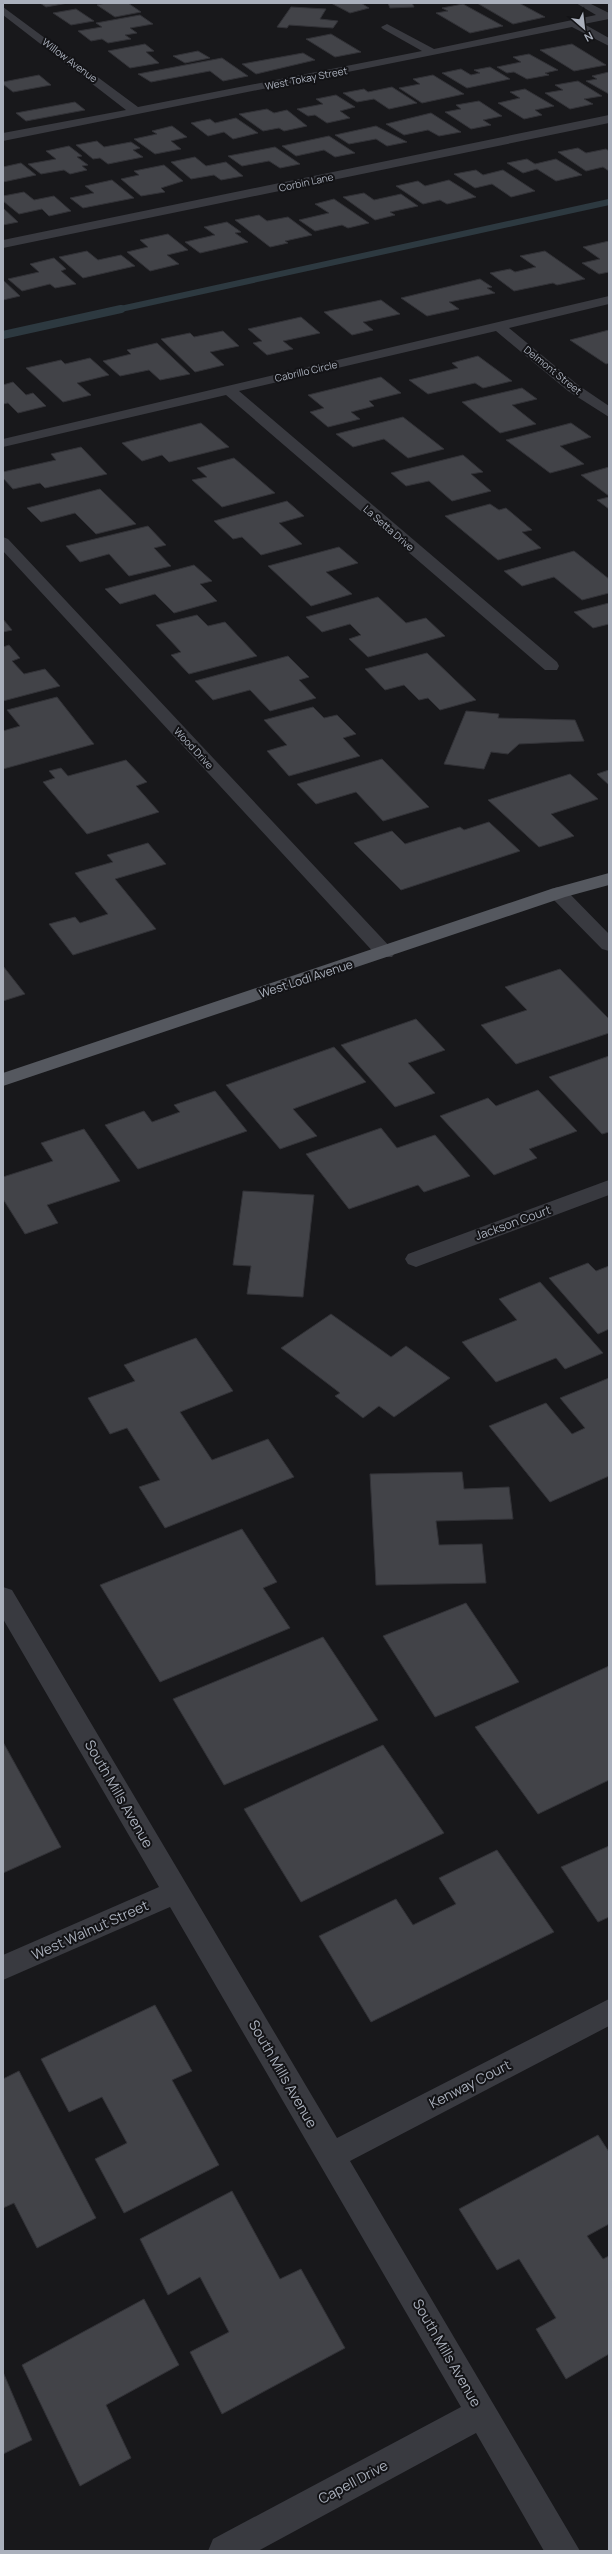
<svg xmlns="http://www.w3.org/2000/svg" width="612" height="2554" viewBox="0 0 612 2554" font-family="Manrope,sans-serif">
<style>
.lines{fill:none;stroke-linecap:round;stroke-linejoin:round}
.stream-far1{stroke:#2d3940;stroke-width:6}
.stream{stroke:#2d3940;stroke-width:8}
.building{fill:#424348;stroke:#323237}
.minor{fill:#393a40;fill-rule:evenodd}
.major{fill:#55585f;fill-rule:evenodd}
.labels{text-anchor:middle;stroke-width:4;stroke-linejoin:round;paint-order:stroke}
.far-street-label{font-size:10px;fill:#aab0bc;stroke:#131316}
.street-label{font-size:12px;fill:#aab0bc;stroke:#131316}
.near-street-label{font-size:14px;fill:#aab0bc;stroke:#131316}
</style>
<rect width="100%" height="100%" fill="#18181b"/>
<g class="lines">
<path class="stream-far1" d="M116,310L609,202"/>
<path class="stream" d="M3,335L121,309"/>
</g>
<path class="building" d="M40,3H68L46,7Z
M106,3H128L141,12L115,17L97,5Z
M331,3H361L369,8L350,13Z
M388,3H412L414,7L390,8Z
M477,3H519L545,17L513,24Z
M463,4L503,26L470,33L436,13L448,11L442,8Z
M291,7L326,9L320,19L338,21L333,28L289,25L287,28L277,27Z
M76,9L94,21L71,25L53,13Z
M140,15L153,24L130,28L137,33L125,35L131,39L108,43L102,39L91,41L78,31L102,27L96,23Z
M331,34L361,52L335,57L306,39Z
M145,44L154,51L146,52L159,63L130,68L108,51Z
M572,44L606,65L574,71L540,50Z
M198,51L210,58L185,63L173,56Z
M303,53L315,60L256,74L242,64Z
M529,54L558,70L545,73L549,75L527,79L514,72L507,73L497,67L521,62L513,57Z
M222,58L248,76L223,81L210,71L151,82L138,74Z
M490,67L510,79L467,88L442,73L461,69L471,75L480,73L474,70Z
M609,72V94L586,81L597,79L592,76Z
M39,75L51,85L13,92L3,84V82Z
M433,75L464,94L422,103L399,88L420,84L413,79Z
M578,81L602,96L584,99L593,104L570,109L545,93L563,90L555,85Z
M392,87L417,103L389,109L374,99L357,102L343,93L364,89L368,92Z
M525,89L554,106L535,110L542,115L524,119L498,103L520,98L510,92Z
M336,95L355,107L340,111L350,118L327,123L315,115L308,116L297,109L323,104L316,99Z
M479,101L502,116L483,120L491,125L471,129L445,112L461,109L456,105Z
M75,102L85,110L26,121L16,113Z
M267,109L274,113L287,110L307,126L284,131L279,128L263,131L239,114Z
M431,113L461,132L439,136L428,130L404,135L386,124Z
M236,118L258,133L233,139L224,132L208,136L191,123L210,119L215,123Z
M172,126L187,137L171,141L181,149L155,154L134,139L157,134L152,131Z
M376,126L407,142L387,146L376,139L349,144L335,135Z
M329,136L355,153L335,157L324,150L296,156L282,146Z
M97,141L104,147L131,142L140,148L133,150L143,157L108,164L100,158L93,159L76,145Z
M69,146L82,156L77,157L88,165L82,166L87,170L70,174L64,170L41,174L28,164L56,159L46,151Z
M275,147L300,164L280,168L269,161L242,166L228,156Z
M578,148L586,153L606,149L609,151V171L603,167L586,171L558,152Z
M195,157L206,166L226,162L243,176L221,180L214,175L191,179L171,162Z
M527,159L535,164L556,159L582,175L556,181L537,169L523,173L507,163Z
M21,163L36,175L3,182V167Z
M164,165L183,181L161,188L165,192L141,196L121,179L139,175L134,171Z
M476,170L483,175L503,170L535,191L511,197L492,184L475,188L454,174Z
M112,180L134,198L83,208L70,198L94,193L85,186Z
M449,180L476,197L447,204L440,200L423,204L396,186L418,181L425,186Z
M24,192L34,200L54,196L71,211L49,216L42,209L19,214L3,201V196Z
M364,193L374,200L401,194L418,206L390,212L395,215L375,220L343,197Z
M334,199L369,223L348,228L342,225L315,231L299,220L329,213L315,204Z
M3,208L18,222L3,225Z
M259,215L267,221L288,217L312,235L285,241L288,243L270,247L235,220Z
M227,222L241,232L235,233L248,242L200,253L185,242L215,235L204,227Z
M168,234L188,250L167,255L179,264L150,271L127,252L148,247L140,240Z
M609,241V272L599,274L582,263L600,259L583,247Z
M87,251L98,260L121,255L135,266L83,278L59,257Z
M545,251L585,279L557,285L553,283L514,291L490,273L510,269L515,272L536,267L520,256Z
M54,258L66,269L61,271L76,284L55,288L50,284L22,291L8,279L39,272L30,264Z
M480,279L492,287L487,288L495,293L449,302L459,309L427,316L401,298Z
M3,280L20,296L3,300Z
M381,300L400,314L363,322L373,330L352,335L324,312Z
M301,317L320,333L283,341L293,349L267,355L253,343L262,341L248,329Z
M609,330V363L606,364L570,340Z
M223,331L239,346L210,352L224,365L195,372L161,339L190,333L194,337Z
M157,343L190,374L160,380L149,370L120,376L103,361L131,354L127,350Z
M478,356L512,381L483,388L475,383L428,394L409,380L458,368L452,363Z
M90,358L109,375L77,383L91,395L63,402L26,368L61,360L65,364Z
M381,377L401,393L369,401L374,406L351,412L360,419L328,427L310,412L324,408L308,395Z
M13,382L26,395L33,393L46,406L18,413L8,403L3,404V385Z
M522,388L537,399L512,405L536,424L500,433L462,402Z
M403,417L444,449L408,458L384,439L353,447L336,434Z
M201,423L229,447L169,462L162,455L142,461L122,443Z
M571,423L591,437L560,446L584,464L550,473L506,440Z
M81,447L107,474L45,488L40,483L13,489L3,478V472L56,460L51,454Z
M463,455L483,472L471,474L491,491L452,501L429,481L406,486L391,473Z
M234,458L275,493L222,507L192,480L207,477L197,468Z
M609,467V496L581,475Z
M100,489L136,524L96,534L75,513L41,522L27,508Z
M609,497V509L597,500Z
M287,501L304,516L279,523L302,544L261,555L242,537L233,539L214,521Z
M490,504L499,510L506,508L532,530L522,532L541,548L498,560L445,516Z
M148,526L166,545L154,548L171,566L129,576L109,554L80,562L66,546Z
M339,547L358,563L326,572L352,594L311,606L268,566Z
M574,551L609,579V593L582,600L554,577L522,586L504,571Z
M194,565L212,581L200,584L217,601L174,613L155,594L120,604L105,589Z
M378,597L406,623L426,618L445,636L368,657L349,639L361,635L350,624L322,632L306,617Z
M609,603V624L593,628L574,612Z
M197,615L208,626L225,622L257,656L189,674L171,655L181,652L156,625Z
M3,619L12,630L3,632Z
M9,645L20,658L12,661L24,674L45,669L60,686L3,701V647Z
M427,653L476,700L440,710L428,698L419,700L404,685L385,690L365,669Z
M288,656L309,677L299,680L316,698L270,711L250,690L213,700L195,681Z
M57,697L94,744L3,769V731L20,726L7,710Z
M313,707L324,718L337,715L356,734L343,738L360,756L289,776L267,751L287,745L264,720Z
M466,711L499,714L498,718L575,720L584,741L519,744L508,754L491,752L484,769L444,764Z
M382,759L429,807L383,821L356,792L316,804L297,784Z
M126,760L147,782L136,786L159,812L87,834L43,782L55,778L49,771L61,768L68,776Z
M609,770V785L597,774Z
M570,774L598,799L551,814L574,836L539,847L488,800Z
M489,822L520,851L401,890L354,843L392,831L405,844L460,827L464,830Z
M148,843L166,864L115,879L156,929L73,955L49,924L75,917L80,923L108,914L75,873L113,862L107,855Z
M3,966L25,994L3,1001Z
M560,969L609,1019V1033L516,1064L481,1025L527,1010L505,987Z
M416,1019L445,1050L408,1063L435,1093L395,1107L341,1045Z
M334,1047L366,1082L293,1109L317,1136L280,1149L226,1085Z
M609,1056V1132L602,1134L549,1077Z
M538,1090L577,1131L529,1149L537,1158L494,1175L440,1116L488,1098L496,1106Z
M215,1091L247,1131L138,1169L105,1125L144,1111L152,1122L180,1112L174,1105Z
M381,1128L397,1148L435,1135L470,1176L424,1192L418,1185L349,1209L306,1154Z
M84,1129L120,1181L47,1205L58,1223L25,1234L3,1199V1177L53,1161L41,1143Z
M243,1191L314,1195L303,1297L247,1294L251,1266L233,1265Z
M588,1263L596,1271L609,1266V1329L598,1334L549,1278Z
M540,1282L603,1353L565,1369L556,1358L496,1382L462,1342L517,1320L499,1299Z
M331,1314L391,1357L406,1346L450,1378L394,1417L379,1406L363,1418L335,1396L340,1393L281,1348Z
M196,1338L233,1391L180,1412L212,1460L268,1439L294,1477L165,1528L139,1487L160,1480L127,1428L110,1434L88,1398L135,1381L124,1365Z
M609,1378V1476L550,1502L489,1426L546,1403L572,1434L585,1428L560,1398Z
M462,1472L464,1489L509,1487L513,1519L436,1521L439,1545L482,1544L486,1583L376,1585L370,1474Z
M242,1529L277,1582L263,1588L290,1628L160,1682L100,1585Z
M466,1603L519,1682L435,1717L383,1636Z
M323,1637L378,1720L224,1785L173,1699Z
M609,1666V1780L538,1814L475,1727Z
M3,1742L61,1847L3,1873Z
M383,1745L444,1833L301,1902L244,1809Z
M609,1846V1917L598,1922L561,1867Z
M497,1850L554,1932L371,2022L319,1936L396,1899L413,1925L456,1904L439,1878Z
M155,2005L192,2071L172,2080L219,2165L124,2213L95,2159L127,2143L102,2097L69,2112L41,2059Z
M19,2071L96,2218L37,2248L14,2203L3,2208V2079Z
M598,2135L609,2152V2224L587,2236L603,2259L609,2256V2354L566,2379L536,2329L556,2318L519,2259L497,2270L459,2209Z
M232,2191L280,2279L301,2269L345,2348L222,2414L190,2352L229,2332L200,2277L168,2295L140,2239Z
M144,2299L179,2365L106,2405L131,2458L80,2486L22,2365Z
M3,2372L32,2440L3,2454Z"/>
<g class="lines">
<path class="minor" d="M576,3H589L609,13V19L584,24L609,38V46L572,27L3,141V133L126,110L3,15V7L138,107L422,51L383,29L381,27L387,24L434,49L596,15Z
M609,115V123L3,248V240Z
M609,296V304L509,328L578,385L609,406V417L568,391L496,331L239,391L557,662L559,666L557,670H545L226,395L3,447V439Z
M3,537L8,539L392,949L395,953L392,957H378L3,551Z
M558,887L565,889L609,934V951L602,949L551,897L549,893L551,889Z
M609,1180V1195L424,1264L416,1267L408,1264L405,1259L408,1254Z
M3,1587L12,1590L337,2138L609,1999V2026L350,2161L580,2551H544L476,2433L258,2551H208L213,2539L461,2407L170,1907L3,1980V1955L159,1887L3,1619Z"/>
<path class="major" d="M609,873V885L565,897L3,1086V1073L551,889Z"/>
</g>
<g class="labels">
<g class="far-street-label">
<text transform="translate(70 60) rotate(37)" y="4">Willow Avenue</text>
<text transform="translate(306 78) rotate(-11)" y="4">West Tokay Street</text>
<text transform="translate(306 182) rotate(-12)" y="4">Corbin Lane</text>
<text transform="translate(553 370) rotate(39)" y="4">Delmont Street</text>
<text transform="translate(306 371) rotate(-13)" y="4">Cabrillo Circle</text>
<text transform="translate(389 528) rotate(41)" y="4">La Setta Drive</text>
<text transform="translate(194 748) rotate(47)" y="4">Wood Drive</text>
</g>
<g class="street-label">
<text transform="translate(306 979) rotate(-18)" y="4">West Lodi Avenue</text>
<text transform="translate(513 1223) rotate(-20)" y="4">Jackson Court</text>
</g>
<g class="near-street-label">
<text transform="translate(119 1794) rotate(60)" y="5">South Mills Avenue</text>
<text transform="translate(90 1930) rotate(-24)" y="5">West Walnut Street</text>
<text transform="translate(283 2074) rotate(60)" y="5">South Mills Avenue</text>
<text transform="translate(470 2084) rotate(-27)" y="5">Kenway Court</text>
<text transform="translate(447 2353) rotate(60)" y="5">South Mills Avenue</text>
<text transform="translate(353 2482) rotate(-28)" y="5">Capell Drive</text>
</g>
</g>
<rect width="612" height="2554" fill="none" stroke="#aab0bc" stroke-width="8"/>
<g transform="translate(584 28) rotate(152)" stroke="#131316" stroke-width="3" paint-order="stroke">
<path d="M0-3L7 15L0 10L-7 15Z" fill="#aab0bc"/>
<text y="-6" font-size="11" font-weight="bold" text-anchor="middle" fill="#aab0bc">N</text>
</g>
</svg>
